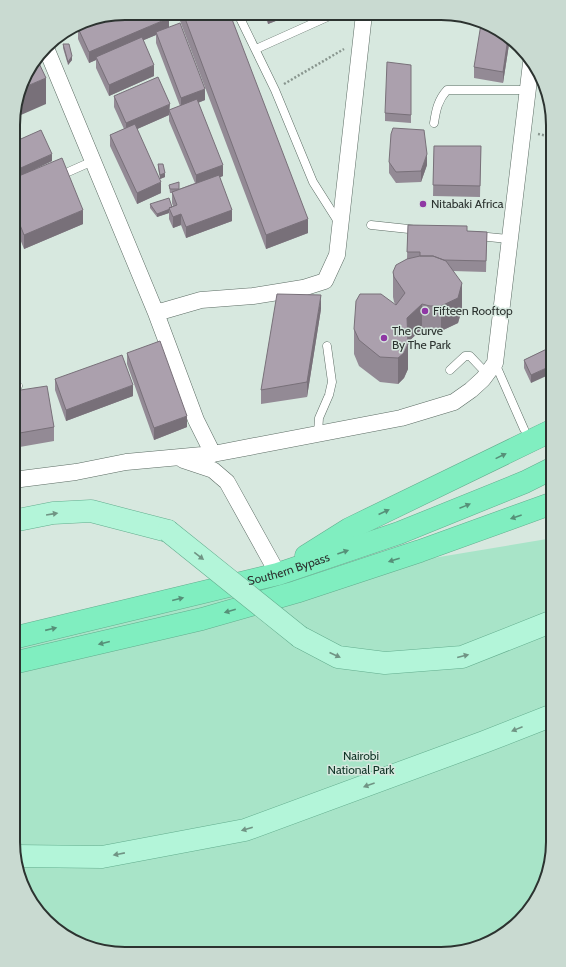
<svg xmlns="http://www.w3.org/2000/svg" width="566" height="967" viewBox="0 0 566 967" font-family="Cabin,sans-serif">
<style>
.green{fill:#a8e4c8}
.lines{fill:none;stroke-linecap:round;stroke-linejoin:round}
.lane-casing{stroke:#5c6c64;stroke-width:9}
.street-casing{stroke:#5c6c64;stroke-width:17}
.primary-casing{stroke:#63ad8e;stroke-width:23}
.highway-casing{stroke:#63ad8e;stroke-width:23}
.path{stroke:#88958e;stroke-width:2.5;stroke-dasharray:2 2;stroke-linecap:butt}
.lane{stroke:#fff;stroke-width:8}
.street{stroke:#fff;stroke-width:16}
.primary{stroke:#b3f5d9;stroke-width:22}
.highway{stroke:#80eec0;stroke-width:22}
.primary-bridge-casing{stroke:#63ad8e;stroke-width:23;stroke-linecap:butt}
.primary-bridge{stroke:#b3f5d9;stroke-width:22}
.wall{fill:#938a95}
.shaded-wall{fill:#787079}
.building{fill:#aba0ad;stroke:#787079}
.oneway{fill:#569078}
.oneway2{fill:#709484}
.poi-dot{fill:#8f38a4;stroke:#d7e8df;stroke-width:1.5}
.labels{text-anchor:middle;stroke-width:3;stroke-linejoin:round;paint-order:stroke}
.poi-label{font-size:12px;fill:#2c3330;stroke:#d7e8df;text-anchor:start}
.street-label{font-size:12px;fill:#2c3330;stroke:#d7e8df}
.park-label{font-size:12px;fill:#0e3325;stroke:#d7e8df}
.rim{fill:none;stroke:#2c3330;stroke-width:2}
</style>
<rect width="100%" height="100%" fill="#d7e8df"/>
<path class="green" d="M553,538V849L530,910L484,946L441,954L110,953L57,931L21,885L13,842V628Z"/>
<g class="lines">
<g class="lane-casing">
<path id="lane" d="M238,14L275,90L313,182L339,223
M256,49L334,14
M434,123C436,110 438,100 447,90H527
M59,176L93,161
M371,225L418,230
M478,236L508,239
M495,363L524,429
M450,370L465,356H470L487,374
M14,385L18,386
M318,433L319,418L329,395L332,382L327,346"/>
</g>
<g class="street-casing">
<path id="street" d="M46,48L156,313L196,420L213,454
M156,313L201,300L253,296L303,288L325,281L337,255L364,14
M183,460L213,470L227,482L278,574
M13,480L76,472L126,462L213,454L401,418L454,402L471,390L483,379L495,363L531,63"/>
</g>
<g class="primary-casing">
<path id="primary" d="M13,521L53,513L91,511L168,531
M300,637L338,657L385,663L462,657L553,621
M16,856L102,857L245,830L484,742L553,715"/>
</g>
<g class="highway-casing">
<g id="highway">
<path d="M306,556L349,529L553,430"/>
<path id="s1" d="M13,638L278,574L399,533L525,482L553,468"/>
<path d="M13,663L202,619L296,592L420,551L553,503"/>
</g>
</g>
<path class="path" d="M284,84L344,49
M538,134L553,137
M547,136L553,133"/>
<use href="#lane" class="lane"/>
<use href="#street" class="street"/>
<use href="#primary" class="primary"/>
<use href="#highway" class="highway"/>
<g class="primary-bridge-casing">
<path id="primary-bridge" d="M168,531L300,637"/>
</g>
<use href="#primary-bridge" class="primary-bridge"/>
</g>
<path class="wall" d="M177,13L230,14L308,233L266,249Z
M264,14H291V15L268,24Z
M169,27L205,100L198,103L223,176L220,177L232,221L186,238L181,225L173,228L169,219V213L157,217L150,208V204L172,207L173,206L172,203V193H170L169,185L179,189L195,183L169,121V115L137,129L161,193L137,204L110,146V135L124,129L114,107V96L170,110L180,106L156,43V35L143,40L154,76L109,96L96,68V60L89,63L78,39V28Z
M510,38L503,83L474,78V67Z
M63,44L72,60L68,65L63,48Z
M411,65V123L385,121V113Z
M14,142L52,161L35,169L83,224L24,249L20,239Z
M434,146H481L480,197L433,196Z
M389,162L427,165L421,182L396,183L389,173Z
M158,164L165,177L160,179L158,168Z
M408,225L467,231L487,232L486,272L453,271L462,309L458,323L441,331L430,332L422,329L408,342V369L404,378L398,384L380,382L359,366L354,354V329L396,305L394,302L393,297V272L407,259Z
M321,309L307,397L261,404V390Z
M553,346L531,383L524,368V360Z
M127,353L187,427L154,440L127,364Z
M55,379L133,396L66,421L55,390Z
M14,391L54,427V441L14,448Z"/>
<path class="shaded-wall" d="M268,14H291V15L268,24Z
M169,18V29L156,32V35L97,60L96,57V60L89,63V52Z
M508,38H510L503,83V72Z
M72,56V60L68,65V62Z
M154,65V76L109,96V85Z
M46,78V104L14,118V111L20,89Z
M205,89V100L181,109V98Z
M170,104L169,115L126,134V123Z
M52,154V161L14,179V171Z
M427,154V165L421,182V171Z
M223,165V176L196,186V175Z
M165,173V177L160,179V175Z
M161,182V193L137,204V193Z
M169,209V213L157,217V214Z
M83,210V224L24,249V235Z
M232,210V221L186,238V227Z
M181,214V225L173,228V217Z
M308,219V233L266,249V235Z
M20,225V239L14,242V228Z
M462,283V309L458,323L441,331V306Z
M321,295V309L307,397V382Z
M422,304V329L407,343V318Z
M408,344V369L404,378L398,384V358Z
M553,365V373L531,383V375Z
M133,385V396L66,421V410Z
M187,416V427L154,440V428Z"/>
<path class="building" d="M125,13H167L169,18L89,52L78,28L103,17Z
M183,13L230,14L308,219L266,235Z
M180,23L205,89L181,98L156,32Z
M481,24L508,38L503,72L474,67Z
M142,37L154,65L109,85L96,57Z
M63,44H69L72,56L68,62Z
M37,59L46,78L20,89L25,75Z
M387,62L411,65V115L385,113Z
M158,77L170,104L126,123L114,96Z
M197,99L223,165L196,175L169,110Z
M135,124L161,182L137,193L110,135Z
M393,128L424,130L427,154L421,171L396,172L389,162L391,134Z
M41,130L52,154L14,171V142Z
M434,146H481L480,186L433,185Z
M62,158L83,210L24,235L20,225L14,228V178Z
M158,164H163L165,173L160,175Z
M219,175L232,210L186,227L181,214L173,217L169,208L177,205L172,192Z
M179,182V189H170L169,185Z
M169,198L172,207L169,208L170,209L157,214L150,204Z
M408,225L467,226V231L487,232L486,261L444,260L433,256H420V252H407Z
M420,256H433L446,261L462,283L458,298L441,306H430L422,304L407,318L408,344L404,353L398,358L380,357L359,340L354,329L356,301L360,294H381L396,305L405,293L394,277L393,272L396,265L407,259Z
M277,294L321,295L307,382L261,390Z
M160,341L187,416L154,428L127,353Z
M553,346V365L531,375L524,360Z
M122,355L133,385L66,410L55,379Z
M47,386L54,427L14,434V391Z"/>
<defs><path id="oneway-solid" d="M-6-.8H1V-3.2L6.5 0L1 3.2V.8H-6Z"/></defs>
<g class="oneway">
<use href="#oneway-solid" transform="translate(501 456) rotate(-26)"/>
<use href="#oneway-solid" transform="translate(465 506) rotate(-22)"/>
<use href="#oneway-solid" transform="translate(384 512) rotate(-25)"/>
<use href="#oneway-solid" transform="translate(516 517) rotate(161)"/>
<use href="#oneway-solid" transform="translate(343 552) rotate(-19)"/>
<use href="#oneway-solid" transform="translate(394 560) rotate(162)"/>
<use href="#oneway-solid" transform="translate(178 599) rotate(-14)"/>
<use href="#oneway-solid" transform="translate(230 611) rotate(164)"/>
<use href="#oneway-solid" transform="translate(51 629) rotate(-13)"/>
<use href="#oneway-solid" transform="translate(104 643) rotate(166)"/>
</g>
<g class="oneway2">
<use href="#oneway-solid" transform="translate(52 514) rotate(-9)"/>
<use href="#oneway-solid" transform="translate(199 556) rotate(38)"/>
<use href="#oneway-solid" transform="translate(335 655) rotate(24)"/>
<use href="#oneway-solid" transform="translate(463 656) rotate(-14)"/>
<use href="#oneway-solid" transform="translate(517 729) rotate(158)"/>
<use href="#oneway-solid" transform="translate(369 785) rotate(160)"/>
<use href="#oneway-solid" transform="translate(247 829) rotate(164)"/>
<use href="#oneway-solid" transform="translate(119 854) rotate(169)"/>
</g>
<g class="poi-dot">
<circle cx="423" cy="204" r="4"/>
<circle cx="425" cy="311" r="4"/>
<circle cx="384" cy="338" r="4"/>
</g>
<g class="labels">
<g class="poi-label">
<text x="431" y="208">Nitabaki Africa</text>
<text x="433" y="315">Fifteen Rooftop</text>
<text x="392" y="335">The Curve<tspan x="392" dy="14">By The Park</tspan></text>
</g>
<g class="street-label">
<text dy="4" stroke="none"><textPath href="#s1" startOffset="284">Southern Bypass</textPath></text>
</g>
<g class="park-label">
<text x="361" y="760">Nairobi<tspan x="361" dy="14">National Park</tspan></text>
</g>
</g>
<path d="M0 0H566V967H0ZM125 20H441A105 105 0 0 1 546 125V842A105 105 0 0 1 441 947H125A105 105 0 0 1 20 842V125A105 105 0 0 1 125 20Z" fill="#c9dad1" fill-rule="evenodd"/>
<path class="rim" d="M125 20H441A105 105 0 0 1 546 125V842A105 105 0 0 1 441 947H125A105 105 0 0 1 20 842V125A105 105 0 0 1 125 20Z"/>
</svg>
